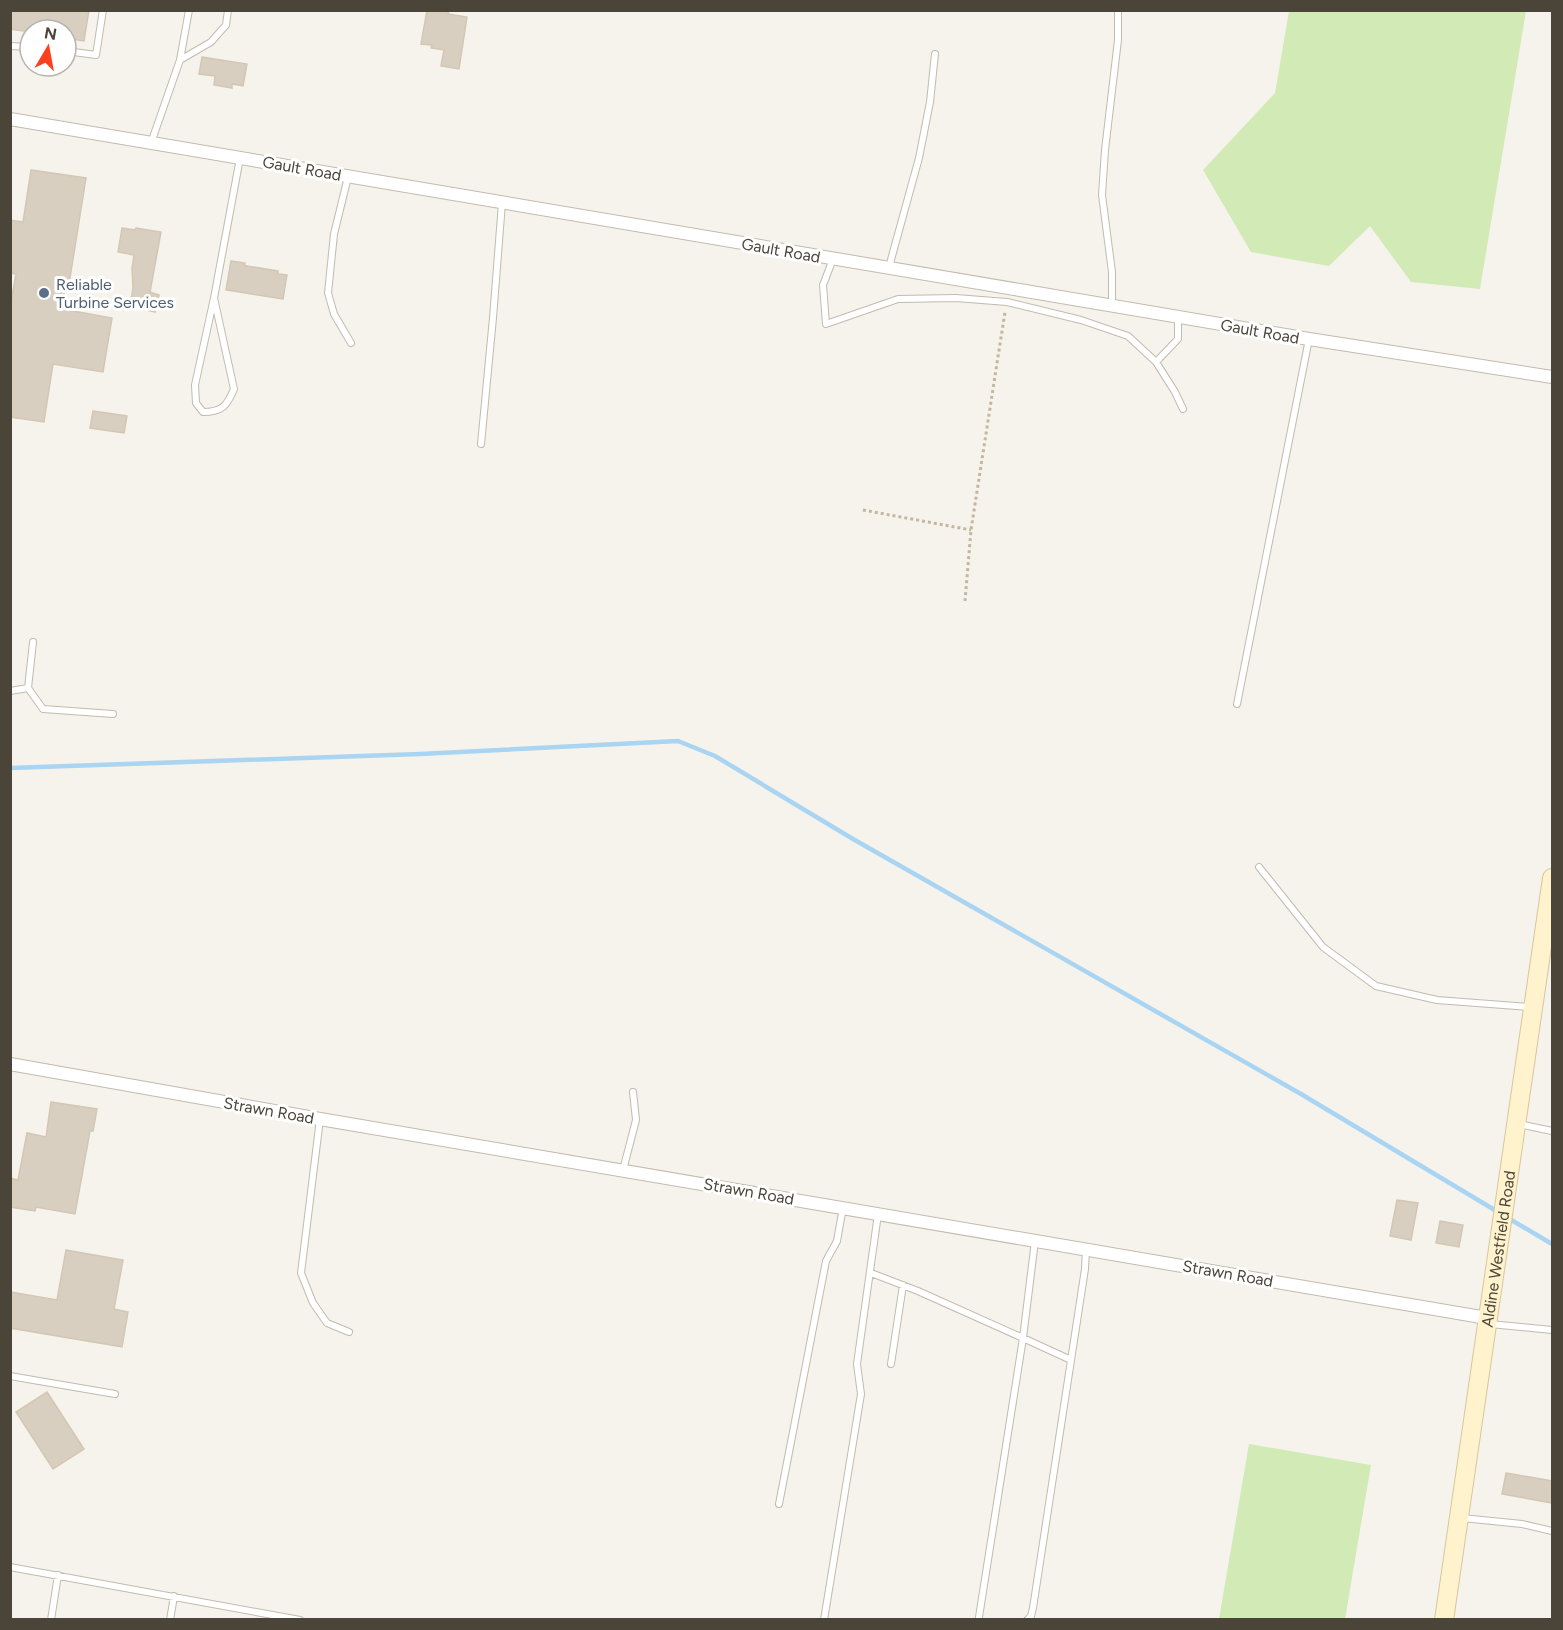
<svg xmlns="http://www.w3.org/2000/svg" width="1563" height="1630" viewBox="0 0 1563 1630" font-family="Figtree,sans-serif">
<style>
.green{fill:#d2eab5}
.lines{fill:none;stroke-linecap:round;stroke-linejoin:round}
.stream{stroke:#a9d4f2;stroke-width:4.5}
.building{fill:#d8cfc1;stroke:#d3c7b4;stroke-width:1.5}
.lane-casing{stroke:#c2bbae;stroke-width:8}
.street-casing{stroke:#c2bbae;stroke-width:14}
.secondary-casing{stroke:#d6c79b;stroke-width:20}
.path{stroke:#c4b79f;stroke-width:3;stroke-dasharray:3 3;stroke-linecap:butt}
.lane{stroke:#fff;stroke-width:6}
.street{stroke:#fff;stroke-width:12}
.secondary{stroke:#fff3cd;stroke-width:18}
.service-dot{fill:#5c6f8a;stroke:#fff;stroke-width:2}
.labels{text-anchor:middle;stroke-width:6;stroke-linejoin:round;paint-order:stroke}
.street-label{font-size:16px;fill:#4b4439;stroke:#fff}
.service-label{font-size:16px;fill:#4e5e75;stroke:#fff;text-anchor:start}
</style>
<rect width="100%" height="100%" fill="#f6f3ec"/>
<path class="green" d="M1289,11H1526L1480,289L1411,282L1370,226L1329,266L1251,252L1203,170L1275,93Z
M1249,1444L1371,1465L1345,1619H1219Z"/>
<g class="lines">
<path class="stream" d="M10,768L420,754L678,741L715,756L853,839L1301,1094L1498,1212
M1508,1218L1552,1244"/>
</g>
<path class="building" d="M10,10H89L84,41L66,38V30H30V32L10,29Z
M427,10H449L448,14L467,17L459,69L441,66L444,50L431,48L432,45L421,44Z
M202,57L247,64L243,86L232,84V88L214,85L215,76L199,74Z
M31,170L86,178L69,284H66L62,309L112,318L103,372L53,364L44,422L10,417V307L16,274L10,273V220L23,222Z
M122,228L135,230L136,228L161,232L150,292L159,295L155,312L130,306L133,288L132,268L134,255L118,252Z
M231,261L245,263L244,265L247,266L278,271V274L287,275L283,299L226,290Z
M93,411L127,416L124,433L90,428Z
M51,1102L97,1109L93,1131H90L75,1214L36,1207L35,1211L10,1207V1178L18,1180L27,1133L46,1137Z
M1397,1200L1418,1203L1411,1240L1390,1236Z
M1440,1221L1463,1225L1459,1247L1436,1243Z
M66,1250L123,1260L114,1309L128,1312L122,1347L10,1328V1292L57,1300Z
M47,1392L84,1449L53,1469L16,1412Z
M1506,1473L1552,1481V1503L1502,1494Z"/>
<g class="lines">
<g class="lane-casing">
<path id="lane" d="M10,46L30,47
M66,51L96,55L103,10
M180,60L211,42L226,25L228,10
M151,143L180,60L189,10
M348,177L334,234L328,293L334,314L351,343
M833,259L823,285L826,324L898,299L956,298L1007,302L1081,320L1128,336L1156,362L1175,392L1183,409
M889,267L919,158L930,102L935,54
M214,298L195,385L196,403L203,412C222,412 227,406 234,389L214,298L240,158
M1112,305V272L1102,195L1105,150L1118,40V10
M1156,362L1178,339V317
M481,444L493,318L502,203
M28,688L43,709L113,714
M10,691L28,688L33,642
M1237,704L1309,339
M1259,867L1323,947L1376,986L1437,1000L1530,1007
M320,1119L301,1273L313,1303L327,1323L349,1332
M1519,1124L1552,1131
M623,1170L636,1120L633,1092
M871,1273L918,1291L1023,1338L1035,1241
M1490,1324L1552,1330
M891,1364L903,1285
M10,1376L115,1394
M779,1504L826,1261L837,1241L843,1207
M1462,1518L1522,1524L1552,1531
M10,1567L300,1620
M979,1617L1023,1338L1071,1360
M51,1620L58,1575
M170,1620L174,1596
M824,1620L861,1394L857,1364L878,1214
M1027,1620L1031,1616L1033,1608L1085,1269L1086,1249"/>
</g>
<g class="street-casing">
<path id="street" d="M10,119L1309,339L1552,377
M10,1064L320,1119L1487,1318"/>
</g>
<g class="secondary-casing">
<g id="secondary">
<path id="s1" d="M1444,1620L1552,878"/>
</g>
</g>
<path class="path" d="M863,510L971,530
M965,601L971,530L1005,312"/>
<use href="#lane" class="lane"/>
<use href="#street" class="street"/>
<use href="#secondary" class="secondary"/>
</g>
<circle class="service-dot" cx="44" cy="293" r="6"/>
<g class="labels">
<g class="street-label">
<text transform="translate(302 168) rotate(10)" y="6">Gault Road</text>
<text transform="translate(781 250) rotate(10)" y="6">Gault Road</text>
<text transform="translate(1260 331) rotate(10)" y="6">Gault Road</text>
<text transform="translate(269 1110) rotate(10)" y="6">Strawn Road</text>
<text transform="translate(749 1191) rotate(10)" y="6">Strawn Road</text>
<text dy="6" stroke="none"><textPath href="#s1" startOffset="375">Aldine Westfield Road</textPath></text>
<text transform="translate(1228 1273) rotate(10)" y="6">Strawn Road</text>
</g>
<g class="service-label">
<text x="56" y="290">Reliable<tspan x="56" dy="18">Turbine Services</tspan></text>
</g>
</g>
<rect width="1563" height="1630" fill="none" stroke="#4b4439" stroke-width="24"/>
<g transform="translate(48 48) rotate(10)"><circle r="28" fill="#ffffff" stroke="#b7b4b0" stroke-width="1.5"/>
<path d="M0-4.5L10 22L0 15L-10 22Z" fill="#fc3f1d"/>
<text y="-9" font-size="16" font-weight="bold" text-anchor="middle" fill="#4b4439">N</text>
</g>
</svg>
